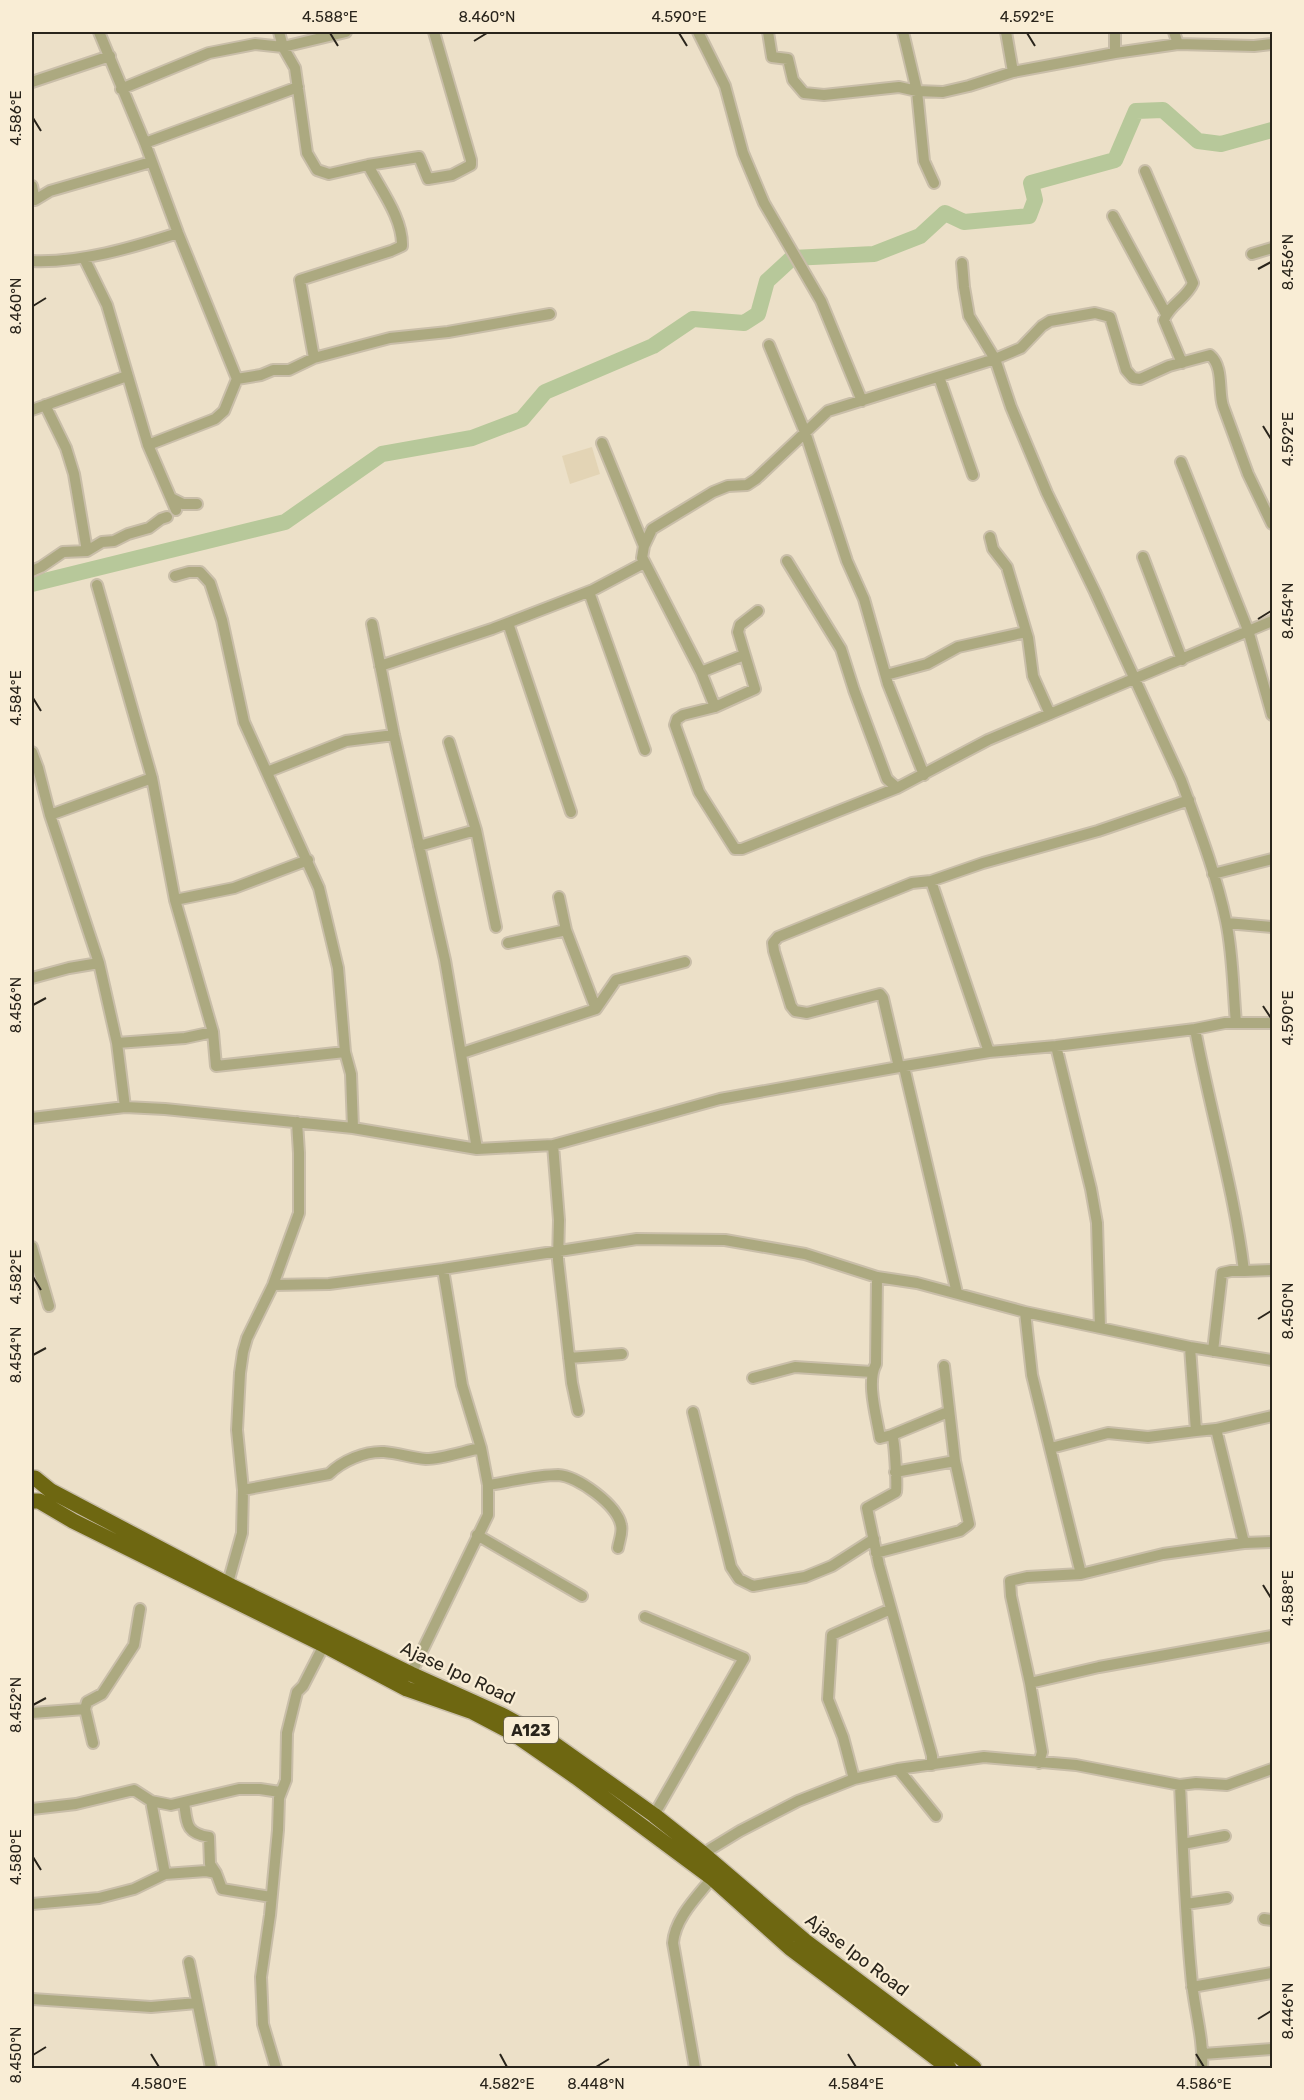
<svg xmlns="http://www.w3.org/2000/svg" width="1304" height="2100" viewBox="0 0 1304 2100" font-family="Rubik,sans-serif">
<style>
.built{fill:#e3d4b5}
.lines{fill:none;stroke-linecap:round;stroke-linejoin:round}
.river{stroke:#b7c89a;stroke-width:16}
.minor-casing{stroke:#c9bea9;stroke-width:14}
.highway-casing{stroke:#c9bea9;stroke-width:18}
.minor{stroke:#aca980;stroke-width:10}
.highway{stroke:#6e6711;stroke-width:15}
.ticks{fill:none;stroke:#29241b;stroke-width:2}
.labels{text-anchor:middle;stroke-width:4.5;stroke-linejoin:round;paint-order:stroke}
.shield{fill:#f9edd5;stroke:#676053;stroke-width:1.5}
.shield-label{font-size:16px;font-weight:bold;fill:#29241b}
.street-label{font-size:18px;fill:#29241b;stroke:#f9edd5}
.neatline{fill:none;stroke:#29241b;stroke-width:2}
.ticks-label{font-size:15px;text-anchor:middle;fill:#29241b}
</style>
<rect width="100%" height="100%" fill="#ece0c8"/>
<path class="built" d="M592,447L600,474L570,484L562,456Z"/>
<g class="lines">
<path class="river" d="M32,584L285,522L382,454L472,438L522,419L545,392L653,346L693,319L744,323L758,314L767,281L792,258L874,254L920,236L945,213L964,222L1029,216L1035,200L1031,183L1115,160L1136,111L1163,110L1198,141L1221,144L1272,130"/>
<g class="minor-casing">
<path id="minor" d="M99,32L145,143L178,233L237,379L261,375L273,370H289L314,358L390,338L448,332L550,314
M279,32L283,47L295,68L307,153L317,170L329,174L368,165L419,157L428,179L452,175L471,165V160L434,32
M698,32L725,86L743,153L764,203L821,301L862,401
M768,32L772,57L788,59L793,80L804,93L824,95L899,87L917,91L943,92L969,86L1013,72L1115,53L1178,44L1254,46L1272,44
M903,32L917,91L924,161L934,183
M1006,32L1013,72
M1115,32V53
M1174,32L1178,44
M32,82L110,56
M121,89L209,53L255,44L283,47L346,32
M145,143L298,87
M1145,171L1193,283C1187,298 1169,305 1164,320L1182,363
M32,186L35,200L50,191L151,162
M1113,216L1166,314
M1252,254L1272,248
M84,258L107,305L148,445L176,510
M32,261C81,263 131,248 178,233
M962,263L964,287L969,316L995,359L1011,407L1047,493L1095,592L1181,780C1198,827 1216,873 1226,921C1233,954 1233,989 1236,1023
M769,345L805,432L847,561L864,599L888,684L924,775
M314,358L300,280L391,251L402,246C403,218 380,189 368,165
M939,377L973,475
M45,405L66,448L74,474L87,551
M32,410L127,376
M602,443L644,546
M148,445L215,419L224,411L237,379
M1181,462L1248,630L1272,715
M171,498L183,504H197
M990,537L993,549L1007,567L1028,638L1033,676L1050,714
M1143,557L1182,660
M643,559L701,672L715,707
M787,561L841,649L854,690L887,779L897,788
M32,571L41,567L63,552L87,551L102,542L114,541L128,534L149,528L161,519L167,517
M175,576L189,572H200L210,583L222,620L244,722L319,888L338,968L345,1052L351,1074L353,1128
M97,585L152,778L175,900L213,1032L216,1066L345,1052
M589,592L645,750
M758,611L740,625L738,632L755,689L715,707L683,715L677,719L675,725L699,792L735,849H742L897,788L988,740L1272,621
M508,623L571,812
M372,624L394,735L445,960L477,1149
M380,666L492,629L593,590L644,563L642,558L644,546L652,529L713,492L728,486L747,485L756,479L828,411L995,359L1021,348L1042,326L1050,321L1095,313L1110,317L1126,370L1133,378L1140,379L1169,366L1210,355C1224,367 1218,391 1223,406L1248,474L1272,524
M701,672L744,655
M886,675L927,664L958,647L1026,632
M449,742L476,830L496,927
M32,752L38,768L50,815L99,963L117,1043L125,1107
M267,772L346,741L394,735
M50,815L152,778
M419,846L476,830
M1213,874L1272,859
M931,881L989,1052
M559,897L566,930
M175,900L234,888L308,860
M1227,923L1272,927
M508,943L566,930L596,1009
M32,978L69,968L99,963
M1195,1029C1210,1110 1234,1189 1244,1271H1231L1222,1273L1213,1351
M117,1043L185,1038L213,1032
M1056,1046L1091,1189L1097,1223L1100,1328
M462,1053L596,1009L616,980L685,962
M899,1067L883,998L880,994L807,1013L795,1011L791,1006L774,951L773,943L778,937L912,883L931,881L983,863L1098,831L1189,800
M904,1067L957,1293
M32,1118L125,1107L165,1109L353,1128L477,1149L553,1145L720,1099L899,1067L989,1052L1056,1046L1195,1029L1225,1023H1272
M553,1145L559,1220L558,1260L572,1383L578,1411
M32,1247L49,1306
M1244,1271L1272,1270
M877,1277L876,1364C866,1382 877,1418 880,1438L892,1435C895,1441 897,1484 896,1492L867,1508L879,1565L932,1756V1765
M273,1285L329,1284L443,1269L637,1239L725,1240L805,1254L877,1277L917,1283L1025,1312L1190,1347L1272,1360
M1025,1312L1032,1375L1081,1574
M569,1358L622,1354
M753,1378L795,1367L872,1372
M693,1412L731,1567L739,1579L753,1586L805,1577L832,1566L874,1539
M1216,1429L1244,1543
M1196,1431L1216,1429L1272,1416
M892,1435L948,1412
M1051,1448L1108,1433L1148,1437L1196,1431L1190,1347
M895,1472L955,1461
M488,1485C510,1482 536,1475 558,1475C578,1476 617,1505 621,1525C623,1532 619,1541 618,1548
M243,1490L329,1474C342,1461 365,1451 384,1452C398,1453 412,1458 426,1459C442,1459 465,1451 481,1448
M477,1535L582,1596
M876,1553L960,1531L969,1524L955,1461L944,1366
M226,1590L242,1533L243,1490L237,1430L240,1373L243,1352L247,1338L273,1285L299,1213V1153L297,1122
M645,1617L744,1658L654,1815
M411,1674L488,1515V1485L481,1448L462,1385L443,1269
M1030,1683L1099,1667L1272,1636
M32,1713L85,1709
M93,1743L85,1709L87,1702L102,1694L134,1645L140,1609
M1039,1763L1042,1752L1030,1683L1011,1596L1010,1581L1027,1577L1081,1574L1163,1554L1244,1543L1272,1542
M898,1769L936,1816
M854,1779L843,1737L828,1699L832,1635L891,1609
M1180,1785C1183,1848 1185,1911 1191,1973C1193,2005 1204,2037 1202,2068
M151,1801L165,1874
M184,1802C187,1823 185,1833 209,1837L210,1864L216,1873L222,1889L271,1897
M32,1809L76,1804L134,1790L151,1801L171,1805L239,1789H260L280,1792
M1183,1844L1225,1836
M699,1856L740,1831L798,1801L854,1779L898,1769L984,1757L1076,1765L1180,1785L1196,1783L1227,1785L1272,1769
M32,1904L99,1898L134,1889L165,1874L206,1871L216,1873
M1186,1904L1227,1898
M1264,1919L1272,1920
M189,1962L211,2068
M1192,1987L1272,1973
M32,1999L151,2007L197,2003
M1203,2054L1272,2049
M276,2068L263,2024L261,1977L270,1915L278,1830L279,1798L286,1780L287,1733L297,1692L303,1686L324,1645
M695,2068L673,1943C675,1918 697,1897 712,1878"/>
</g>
<g class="highway-casing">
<path id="highway" d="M35,1478L51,1491L229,1585L411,1674L502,1715L553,1743L654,1815L702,1853L805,1941L974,2068
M32,1501H39L73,1521L324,1645L407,1689L473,1712L511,1732L576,1777L712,1878L790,1948L949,2068"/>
</g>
<use href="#minor" class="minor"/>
<use href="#highway" class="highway"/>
</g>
<path class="ticks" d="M330,33L338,46M679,33L687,46M1027,33L1035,46M474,41L487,33M33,118L41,131M1258,269L1271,262M33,306L46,298M1263,426L1271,439M1258,619L1271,611M33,698L41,711M33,1005L46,998M1263,1006L1271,1018M33,1277L41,1290M1258,1319L1271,1311M33,1355L46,1348M1263,1585L1271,1598M33,1705L46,1698M33,1857L41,1870M1258,2019L1271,2011M151,2054L159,2067M500,2054L507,2067M848,2054L856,2067M1196,2054L1204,2067M33,2055L46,2047M596,2067L609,2059"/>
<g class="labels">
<rect class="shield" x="504" y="1717" width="54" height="26" rx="4.5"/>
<g class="shield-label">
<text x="531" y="1736">A123</text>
</g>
<g class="street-label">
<text transform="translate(458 1673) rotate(25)" y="6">Ajase Ipo Road</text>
<text transform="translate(857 1955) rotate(37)" y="6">Ajase Ipo Road</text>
</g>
</g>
<rect width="1304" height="2100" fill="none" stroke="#f9edd5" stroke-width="66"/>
<rect x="33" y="33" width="1238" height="2034" class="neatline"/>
<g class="ticks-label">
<text x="330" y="22">4.588°E</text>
<text x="487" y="22">8.460°N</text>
<text x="679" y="22">4.590°E</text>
<text x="1027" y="22">4.592°E</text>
<text transform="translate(16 118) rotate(-90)" y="5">4.586°E</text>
<text transform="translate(1288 262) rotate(-90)" y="5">8.456°N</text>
<text transform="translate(16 306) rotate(-90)" y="5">8.460°N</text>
<text transform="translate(1288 439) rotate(-90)" y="5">4.592°E</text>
<text transform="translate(1288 611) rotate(-90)" y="5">8.454°N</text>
<text transform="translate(16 698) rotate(-90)" y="5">4.584°E</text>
<text transform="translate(16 1005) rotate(-90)" y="5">8.456°N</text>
<text transform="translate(1288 1018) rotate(-90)" y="5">4.590°E</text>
<text transform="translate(16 1277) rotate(-90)" y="5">4.582°E</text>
<text transform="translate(1288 1311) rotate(-90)" y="5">8.450°N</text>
<text transform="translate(16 1355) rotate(-90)" y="5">8.454°N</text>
<text transform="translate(1288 1598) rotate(-90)" y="5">4.588°E</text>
<text transform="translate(16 1705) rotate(-90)" y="5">8.452°N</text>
<text transform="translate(16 1857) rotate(-90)" y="5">4.580°E</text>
<text transform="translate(1288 2011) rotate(-90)" y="5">8.446°N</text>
<text transform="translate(16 2055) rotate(-90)" y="5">8.450°N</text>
<text x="159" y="2089">4.580°E</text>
<text x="507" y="2089">4.582°E</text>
<text x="596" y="2089">8.448°N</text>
<text x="856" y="2089">4.584°E</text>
<text x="1204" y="2089">4.586°E</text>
</g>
</svg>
